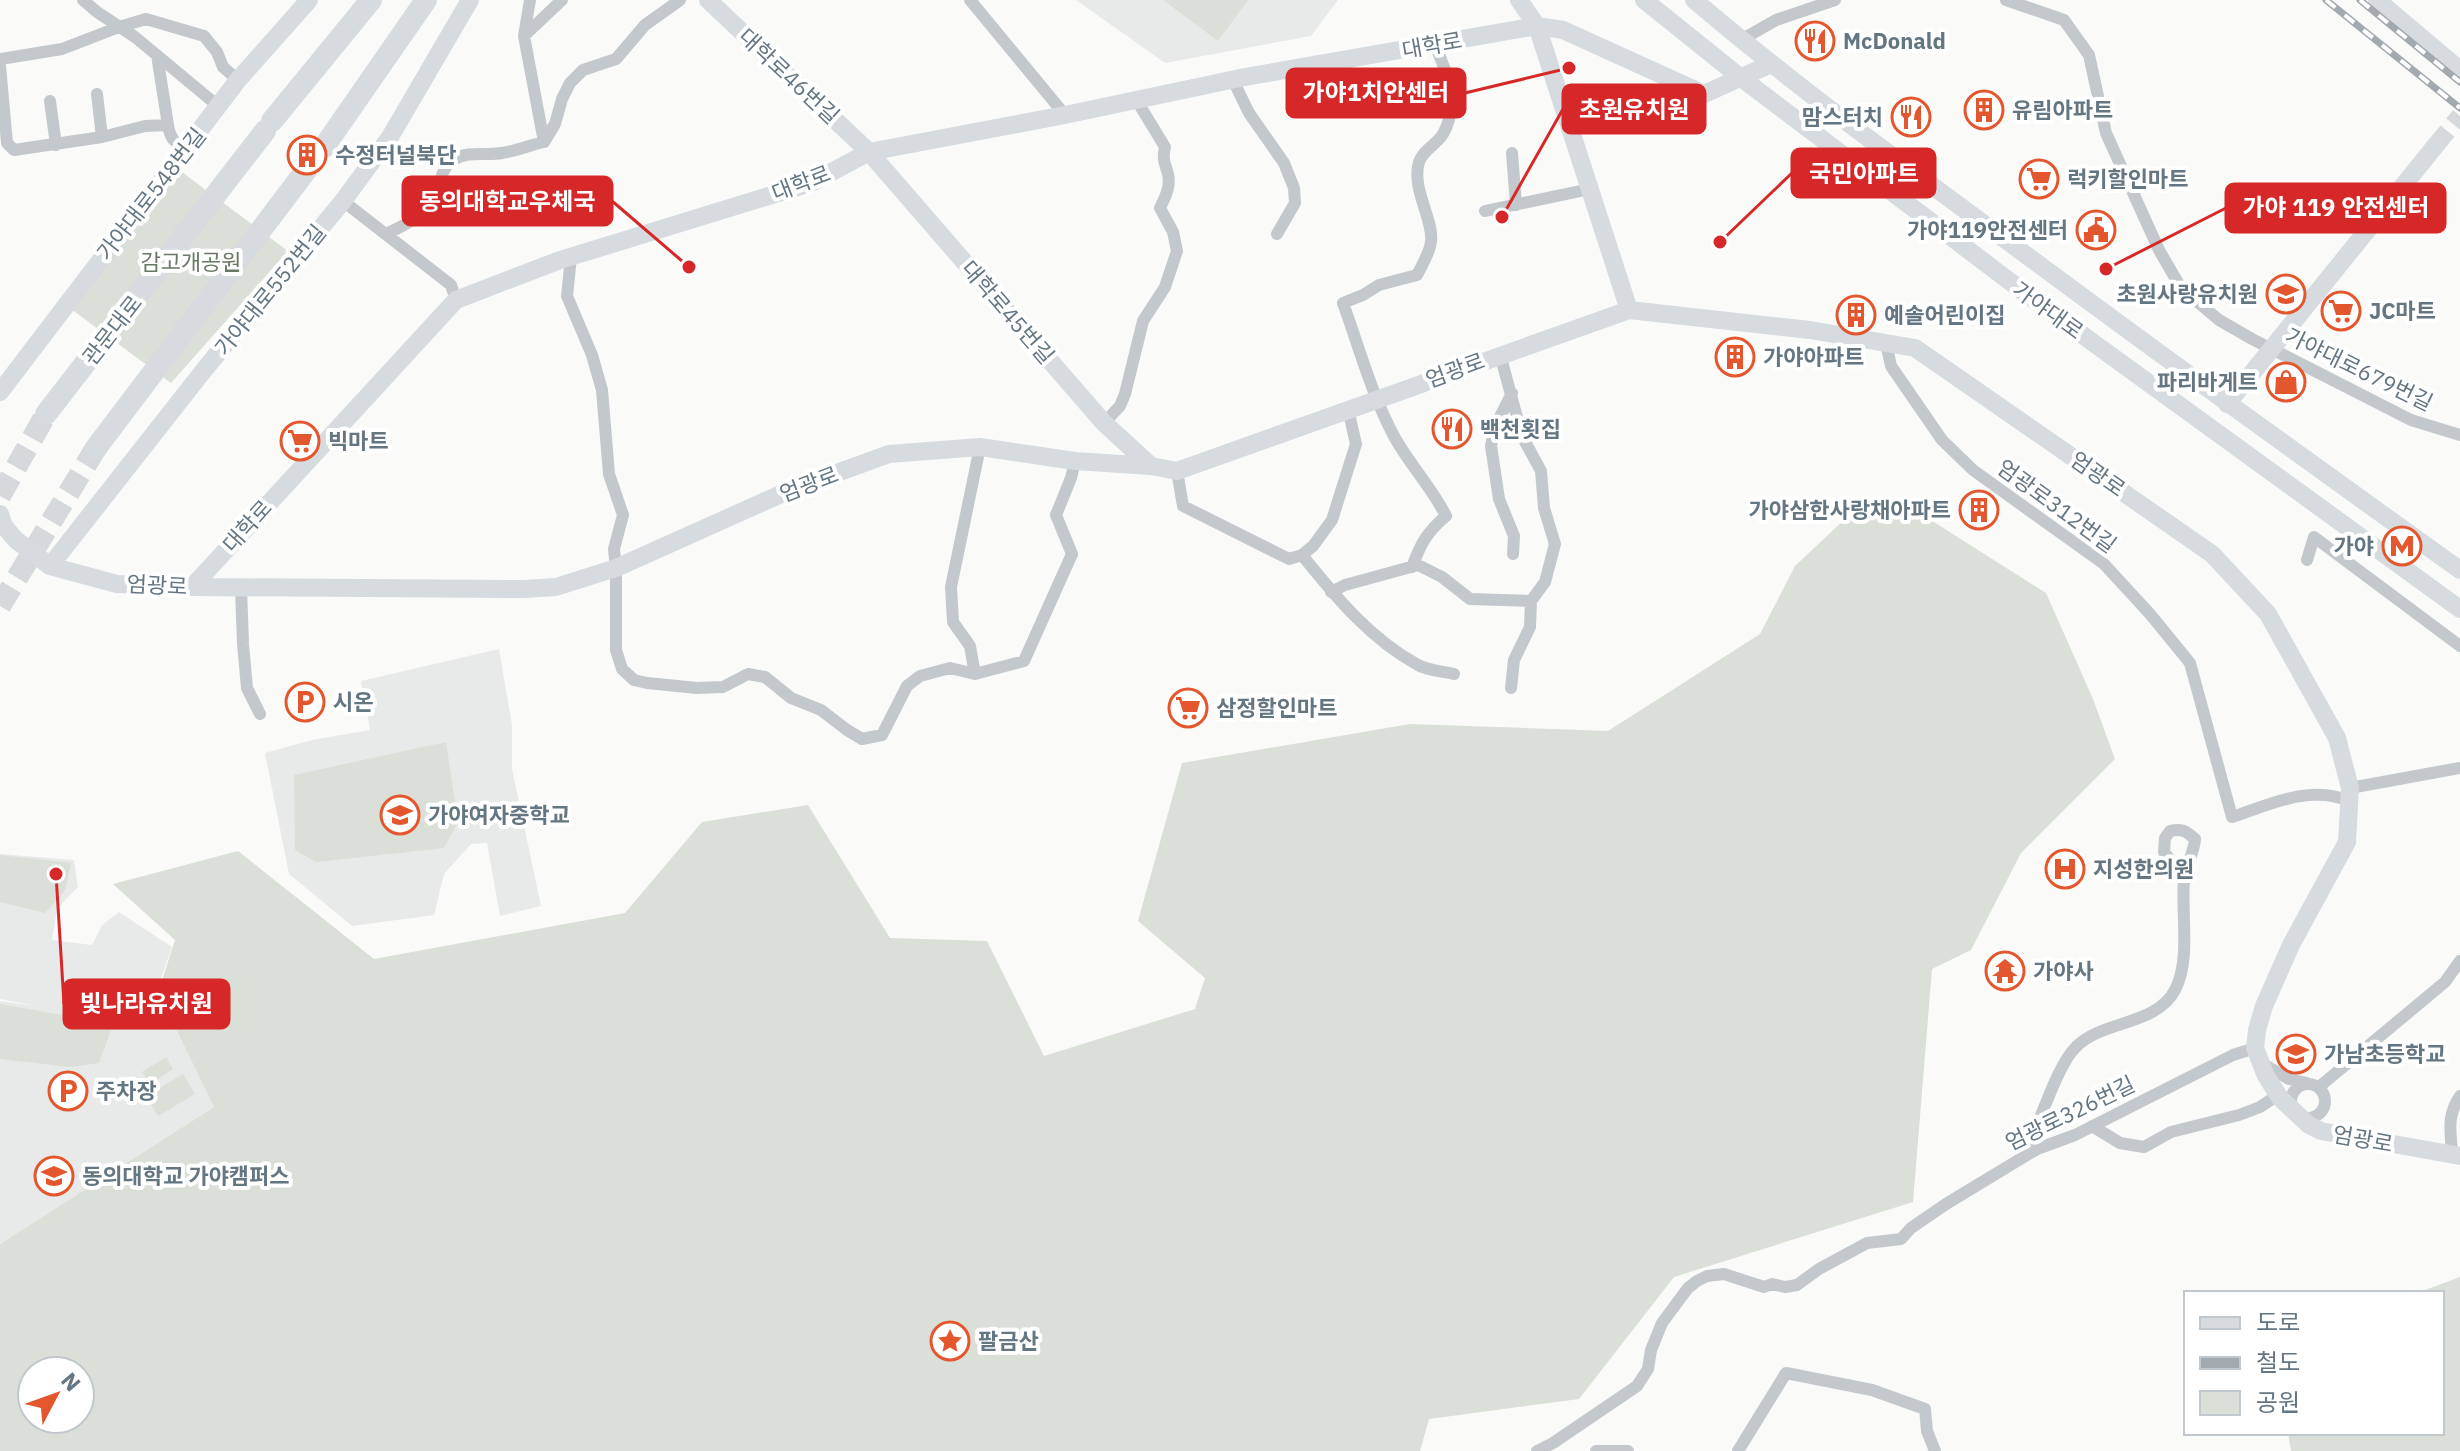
<svg xmlns="http://www.w3.org/2000/svg" width="2460" height="1451" viewBox="0 0 2460 1451" font-family="'IBM Plex Sans','Noto Sans KR',sans-serif">
<style>
.built{fill:#e8e9e9}
.green{fill:#dadfd7;fill-rule:evenodd}
.lines{fill:none;stroke-linecap:round;stroke-linejoin:round}
.secondary-tunnel{stroke:#d5d9db;stroke-width:18;stroke-dasharray:18 9;stroke-linecap:butt}
.highway-tunnel{stroke:#d5d9db;stroke-width:22;stroke-dasharray:22 11;stroke-linecap:butt}
.street{stroke:#c3c8cc;stroke-width:12}
.secondary{stroke:#d6dbdf;stroke-width:18}
.highway{stroke:#d6dbdf;stroke-width:22}
.rail-casing{stroke:#a2aab0;stroke-width:7}
.rail{stroke:#fff;stroke-width:4;stroke-dasharray:12;stroke-linecap:butt}
.labels{text-anchor:middle;stroke-width:8;stroke-linejoin:round;paint-order:stroke}
.poi-label{font-size:22px;font-weight:bold;fill:#657683;stroke:#fff;text-anchor:start}
.street-label{font-size:22px;fill:#657683;stroke:#fff}
.park-label{font-size:22px;fill:#687a64;stroke:#fff}
.leader{fill:none;stroke:#d62828;stroke-width:3}
.callout-dot{fill:#d62828;stroke:#fff;stroke-width:3}
.callout{fill:#d62828;stroke:#d62828;stroke-width:3}
.callout-label{font-size:24px;text-anchor:middle;font-weight:bold;fill:#fff}
</style>
<rect width="100%" height="100%" fill="#fafaf8"/>
<path class="built" d="M1076,0H1338L1311,36L1165,63Z
M499,649L512,725V769L541,906L500,916L487,843L471,844L444,874L434,915L352,926L289,874L265,753L312,740L370,730L361,681Z
M0,854L74,860L78,887L57,909L52,940L92,945L102,925L119,912L172,947L148,1015L158,994L214,1107L0,1244V1001L36,1006L0,999Z"/>
<path class="green" d="M1163,0H1248L1218,41Z
M179,170L288,251L171,383L71,309Z
M1896,498L2046,593L2093,699L2115,759L2021,853L1971,950L1932,969L1913,1202L1674,1277L1579,1399L1429,1419L1420,1451H0V1244L214,1107L158,993L175,940L113,884L238,851L374,959L625,913L702,822L808,805L890,938L987,941L1044,1056L1195,1009L1205,978L1138,921L1182,763L1410,724L1608,731L1760,634L1795,566L1845,519ZM32,1371H80V1419H32Z
M446,742L458,822L444,848L316,862L295,850L294,775Z
M0,855L71,863L65,890L45,913L0,902Z
M0,1004L113,1024L99,1063L71,1067L0,1059Z
M166,1057L173,1069L150,1084L142,1072Z
M183,1074L195,1094L158,1116L146,1096Z
M2460,1277V1451H2291L2288,1433H2442V1293H2417Z"/>
<g class="lines">
<path class="secondary-tunnel" d="M2436,145L2460,116"/>
<path class="highway-tunnel" d="M0,496L46,414
M0,606L96,448"/>
<path class="street" d="M83,0L97,12L135,37L218,106
M530,0L524,36L544,142
M970,0L1065,115
M2006,0L2064,20L2089,55L2106,133L2159,250L2181,288L2219,320L2252,339L2411,420L2460,435
M524,36L562,0
M1741,40L1776,20L1835,0
M157,55L168,125
M0,59L62,49L119,27L146,19L204,36L217,52L223,67L238,80
M0,66L7,143L14,150L102,137L145,126L168,125C170,138 174,142 185,149
M1233,80L1249,113L1284,163L1294,188L1295,203L1277,234
M97,94L102,137
M50,101L56,145
M1512,153L1516,205
M343,201L451,285L456,300
M1485,211L1590,189
M385,234C405,226 422,216 434,197C441,186 440,168 453,160C468,150 486,156 502,153C516,151 530,145 544,142L555,124L562,99L570,83L583,70L616,59L645,25L680,0
M571,257L567,296L592,355L602,390L609,474L623,515L614,549L616,568V650L622,669L634,680L647,683L697,688L723,687L748,674L765,677L791,698L821,710L847,730L862,739L882,735L907,686L920,676L950,668L975,674L1024,661L1072,554L1056,515L1071,478L1075,461
M1886,343L1891,366L1942,440L1973,470L2104,564L2150,614L2190,663L2232,817C2269,805 2310,784 2349,801
M1500,354L1522,436L1541,471L1544,508L1555,544L1545,582L1531,601L1530,627L1514,660L1511,688
M1512,393L1495,427L1491,446L1499,499L1514,536L1513,554
M1104,423L1120,406L1125,394L1143,321L1165,287L1177,251L1173,232L1160,208C1165,197 1171,187 1168,174C1165,163 1162,160 1165,147L1137,101
M1177,471L1183,506L1289,559L1302,555L1313,546L1332,520L1356,444L1348,409
M1302,555C1335,596 1370,639 1418,665C1428,671 1443,671 1454,674
M2307,560L2314,537L2460,646
M1412,567C1421,543 1427,532 1446,516C1432,488 1410,465 1395,438C1372,396 1359,347 1343,303L1363,295L1379,285L1417,275C1422,265 1430,253 1431,241C1434,221 1411,188 1419,162C1423,150 1437,144 1443,134C1460,105 1447,72 1435,45
M241,588L243,644L247,688L260,714
M1331,592L1345,585L1418,565L1442,577L1470,599L1531,601
M975,674L970,646L953,622L951,587L980,447
M2350,788L2460,768
M2263,1064L2289,1079L2307,1083
M2291 1101a17 17 0 1 1 34 0a17 17 0 1 1-34 0Z
M2319,1087L2445,982L2460,961
M2092,1126L2120,1143L2144,1147L2171,1132L2239,1115L2260,1107L2278,1095
M2037,1149L2033,1135C2043,1113 2059,1063 2076,1047C2102,1020 2156,1026 2175,990C2191,960 2181,913 2184,881C2185,866 2194,854 2195,839C2186,831 2182,828 2170,831L2165,838L2164,852L2184,877
M2452,1155C2451,1131 2446,1117 2460,1096
M1537,1451L1553,1443L1637,1386L1648,1369L1651,1350L1662,1323L1688,1288L1697,1281L1707,1276L1724,1274L1764,1287L1772,1284L1785,1287L1797,1285L1819,1269L1867,1243L1901,1239L1911,1228L1946,1204L2037,1149L2075,1135L2233,1055L2255,1048
M1596,1451H1628
M1738,1451L1786,1373L1872,1390L1925,1409L1927,1431L1935,1451"/>
<path class="secondary" d="M708,0L869,152L1104,423L1151,466
M1519,0L1537,26L1629,310
M1644,0L1740,77L2037,302L2460,609
M1694,0C1795,86 1903,164 2010,243C2159,354 2309,462 2460,570
M2377,0L2460,70
M0,392L238,80L309,0
M2227,404L2436,145
M0,514L4,526L16,540L50,566L117,584L192,587L524,589L556,587L616,568L790,490L889,454L980,447L1075,461L1151,466L1177,471L1629,310L1810,330L1915,348L2212,554L2268,614L2337,738L2350,788L2347,842L2291,945L2264,1006L2257,1030L2255,1048L2266,1076L2280,1098L2309,1125L2321,1131L2460,1156
M50,566L204,370L343,201L390,137L470,0
M192,587L456,300L560,260L811,183L869,152L1065,115L1245,77L1537,26L1563,30L1704,94L1771,64"/>
<path class="highway" d="M272,121L371,0
M324,147L426,0
M46,414L265,131
M96,448L307,169"/>
<g class="rail-casing">
<path id="rail" d="M2326,0L2460,108
M2360,0L2460,82"/>
</g>
<use href="#rail" class="rail"/>
</g>
<defs>
<g id="restaurant-ring" transform="scale(2)"><circle r="9.5" fill="#fff" stroke="#e4572e" stroke-width="1.5"/><path d="M-5-6h1v4h1v-4h1v4h1v-4h1v5L-1.5 .5V6h-2V.5L-5-1ZM5-6V6H3V1.5H1.5Q1.5-4 5-6Z" fill="#e4572e"/></g>
<g id="building-ring" transform="scale(2)"><circle r="9.5" fill="#fff" stroke="#e4572e" stroke-width="1.5"/><path d="M-4-6H4V6H1V3H-1V6H-4ZM-2.5-4.3h1.7v1.8h-1.7ZM.8-4.3h1.7v1.8H.8ZM-2.5-1h1.7V.8h-1.7ZM.8-1h1.7V.8H.8Z" fill="#e4572e"/></g>
<g id="supermarket-ring" transform="scale(2)"><circle r="9.5" fill="#fff" stroke="#e4572e" stroke-width="1.5"/><path d="M-6-5.5h2.5l.6 2H6L4.5 2H-2.5L-4.4-4H-6ZM-1.5 3.2a1.3 1.3 0 1 0 .1 0ZM3 3.2a1.3 1.3 0 1 0 .1 0Z" fill="#e4572e"/></g>
<g id="civic-ring" transform="scale(2)"><circle r="9.5" fill="#fff" stroke="#e4572e" stroke-width="1.5"/><path d="M-.6-6.5H3V-4.5H.6V-3L4-1V1h2V6H-6V1h2V-1L-.6-3ZM-1.2 2.5V6h2.4V2.5Z" fill="#e4572e"/></g>
<g id="school-ring" transform="scale(2)"><circle r="9.5" fill="#fff" stroke="#e4572e" stroke-width="1.5"/><path d="M0-5L7-2L0 1L-7-2ZM-4 1L0 2.5L4 1V4Q0 6-4 4Z" fill="#e4572e"/></g>
<g id="shop-ring" transform="scale(2)"><circle r="9.5" fill="#fff" stroke="#e4572e" stroke-width="1.5"/><path d="M-5-2.5h2.3a2.7 3.5 0 0 1 5.4 0H5L5.5 6h-11ZM-1.5-2.5h3a1.5 2.3 0 0 0-3 0Z" fill="#e4572e"/></g>
<g id="metro-ring" transform="scale(2)"><circle r="9.5" fill="#fff" stroke="#e4572e" stroke-width="1.5"/><path d="M-5.5 5V-5H-3L0 0L3-5H5.5V5H3V-.5L0 4L-3-.5V5Z" fill="#e4572e"/></g>
<g id="parking-ring" transform="scale(2)"><circle r="9.5" fill="#fff" stroke="#e4572e" stroke-width="1.5"/><path d="M-3.5-5.5H1a3.5 3.5 0 0 1 0 7H-1V5.5H-3.5ZM-1-3.4V-.6H.8a1.4 1.4 0 0 0 0-2.8Z" fill="#e4572e"/></g>
<g id="hospital-ring" transform="scale(2)"><circle r="9.5" fill="#fff" stroke="#e4572e" stroke-width="1.5"/><path d="M-5-5h3v3.5h4V-5h3V5h-3V1.5h-4V5h-3Z" fill="#e4572e"/></g>
<g id="temple-ring" transform="scale(2)"><circle r="9.5" fill="#fff" stroke="#e4572e" stroke-width="1.5"/><path d="M0-6L5-2H3V0L6.5 2.5H4V6H1.5V3h-3V6H-4V2.5H-6.5L-3 0V-2H-5Z" fill="#e4572e"/></g>
<g id="university-ring" transform="scale(2)"><circle r="9.5" fill="#fff" stroke="#e4572e" stroke-width="1.5"/><path d="M0-5L7-2L0 1L-7-2ZM-4 1L0 2.5L4 1V4Q0 6-4 4Z" fill="#e4572e"/></g>
<g id="sight-ring" transform="scale(2)"><circle r="9.5" fill="#fff" stroke="#e4572e" stroke-width="1.5"/><path d="M0-6L1.8-2.2L6-1.7L2.9 1.2L3.7 5.4L0 3.3L-3.7 5.4L-2.9 1.2L-6-1.7L-1.8-2.2Z" fill="#e4572e"/></g>
</defs>
<g fill-rule="evenodd">
<use href="#restaurant-ring" x="1815" y="41"/>
<use href="#building-ring" x="1984" y="110"/>
<use href="#restaurant-ring" x="1911" y="117"/>
<use href="#building-ring" x="307" y="155"/>
<use href="#supermarket-ring" x="2039" y="179"/>
<use href="#civic-ring" x="2096" y="230"/>
<use href="#school-ring" x="2286" y="294"/>
<use href="#supermarket-ring" x="2341" y="311"/>
<use href="#building-ring" x="1856" y="315"/>
<use href="#building-ring" x="1735" y="357"/>
<use href="#shop-ring" x="2286" y="382"/>
<use href="#restaurant-ring" x="1452" y="429"/>
<use href="#supermarket-ring" x="300" y="441"/>
<use href="#building-ring" x="1979" y="510"/>
<use href="#metro-ring" x="2402" y="546"/>
<use href="#parking-ring" x="305" y="702"/>
<use href="#supermarket-ring" x="1188" y="708"/>
<use href="#school-ring" x="400" y="815"/>
<use href="#hospital-ring" x="2065" y="869"/>
<use href="#temple-ring" x="2005" y="971"/>
<use href="#school-ring" x="2296" y="1054"/>
<use href="#parking-ring" x="68" y="1091"/>
<use href="#university-ring" x="54" y="1176"/>
<use href="#sight-ring" x="950" y="1341"/>
</g>
<g class="labels">
<g class="poi-label">
<text x="1843" y="49">McDonald</text>
<text x="2012" y="118">유림아파트</text>
<text x="1883" y="125" text-anchor="end">맘스터치</text>
<text x="335" y="163">수정터널북단</text>
<text x="2067" y="187">럭키할인마트</text>
<text x="2068" y="238" text-anchor="end">가야119안전센터</text>
<text x="2258" y="302" text-anchor="end">초원사랑유치원</text>
<text x="2369" y="319">JC마트</text>
<text x="1884" y="323">예솔어린이집</text>
<text x="1763" y="365">가야아파트</text>
<text x="2258" y="390" text-anchor="end">파리바게트</text>
<text x="1480" y="437">백천횟집</text>
<text x="328" y="449">빅마트</text>
<text x="1951" y="518" text-anchor="end">가야삼한사랑채아파트</text>
<text x="2374" y="554" text-anchor="end">가야</text>
<text x="333" y="710">시온</text>
<text x="1216" y="716">삼정할인마트</text>
<text x="428" y="823">가야여자중학교</text>
<text x="2093" y="877">지성한의원</text>
<text x="2033" y="979">가야사</text>
<text x="2324" y="1062">가남초등학교</text>
<text x="96" y="1099">주차장</text>
<text x="82" y="1184">동의대학교 가야캠퍼스</text>
<text x="978" y="1349">팔금산</text>
</g>
<g class="street-label">
<text transform="translate(1432 45) rotate(-10)" y="8">대학로</text>
<text transform="translate(789 76) rotate(43)" y="8">대학로46번길</text>
<text transform="translate(801 183) rotate(-21)" y="8">대학로</text>
<text transform="translate(151 194) rotate(-52)" y="8">가야대로548번길</text>
<text transform="translate(270 290) rotate(-51)" y="8">가야대로552번길</text>
<text transform="translate(2048 310) rotate(36)" y="8">가야대로</text>
<text transform="translate(1008 312) rotate(49)" y="8">대학로45번길</text>
<text transform="translate(112 330) rotate(-52)" y="8">관문대로</text>
<text transform="translate(2359 369) rotate(26)" y="8">가야대로679번길</text>
<text transform="translate(1455 370) rotate(-20)" y="8">엄광로</text>
<text transform="translate(2098 474) rotate(35)" y="8">엄광로</text>
<text transform="translate(809 484) rotate(-21)" y="8">엄광로</text>
<text transform="translate(2057 506) rotate(36)" y="8">엄광로312번길</text>
<text transform="translate(247 526) rotate(-48)" y="8">대학로</text>
<text transform="translate(157 585) rotate(3)" y="8">엄광로</text>
<text transform="translate(2070 1113) rotate(-26)" y="8">엄광로326번길</text>
<text transform="translate(2363 1139) rotate(10)" y="8">엄광로</text>
</g>
<g class="park-label">
<text x="191" y="270">감고개공원</text>
</g>
</g>
<path class="leader" d="M1569 68L1465 93M1502 217L1563 109M1720 242L1792 173M689 267L612 201M2106 269L2226 208M56 874L64 1004"/>
<g class="callout-dot">
<circle cx="1569" cy="68" r="8"/>
<circle cx="1502" cy="217" r="8"/>
<circle cx="1720" cy="242" r="8"/>
<circle cx="689" cy="267" r="8"/>
<circle cx="2106" cy="269" r="8"/>
<circle cx="56" cy="874" r="8"/>
</g>
<g class="callout">
<rect x="1287" y="69" width="178" height="48" rx="8"/>
<rect x="1563" y="85" width="142" height="48" rx="8"/>
<rect x="1792" y="149" width="143" height="48" rx="8"/>
<rect x="403" y="177" width="209" height="48" rx="8"/>
<rect x="2226" y="184" width="219" height="48" rx="8"/>
<rect x="64" y="980" width="165" height="48" rx="8"/>
</g>
<g class="callout-label">
<text x="1376" y="101">가야1치안센터</text>
<text x="1634" y="118">초원유치원</text>
<text x="1864" y="182">국민아파트</text>
<text x="507" y="210">동의대학교우체국</text>
<text x="2336" y="216">가야 119 안전센터</text>
<text x="146" y="1012">빛나라유치원</text>
</g>
<rect x="2184" y="1291" width="260" height="144" fill="#ffffff" stroke="#c1c8cd" stroke-width="2"/>
<rect x="2200" y="1317" width="40" height="12" fill="#d6dbdf" stroke="#c1c8cd" stroke-width="2"/>
<text x="2256" y="1331" font-size="24" fill="#657683">도로</text>
<rect x="2200" y="1357" width="40" height="12" fill="#a2aab0" stroke="#c1c8cd" stroke-width="2"/>
<text x="2256" y="1371" font-size="24" fill="#657683">철도</text>
<rect x="2200" y="1391" width="40" height="24" fill="#dadfd7" stroke="#c1c8cd" stroke-width="2"/>
<text x="2256" y="1411" font-size="24" fill="#657683">공원</text>
<g transform="translate(56 1395) rotate(49)"><circle r="38" fill="#ffffff" stroke="#c1c8cd" stroke-width="2"/>
<path d="M0-6L14 30L0 20L-14 30Z" fill="#e4572e"/>
<text y="-12" font-size="22" font-weight="bold" text-anchor="middle" fill="#657683">N</text>
</g>
</svg>
